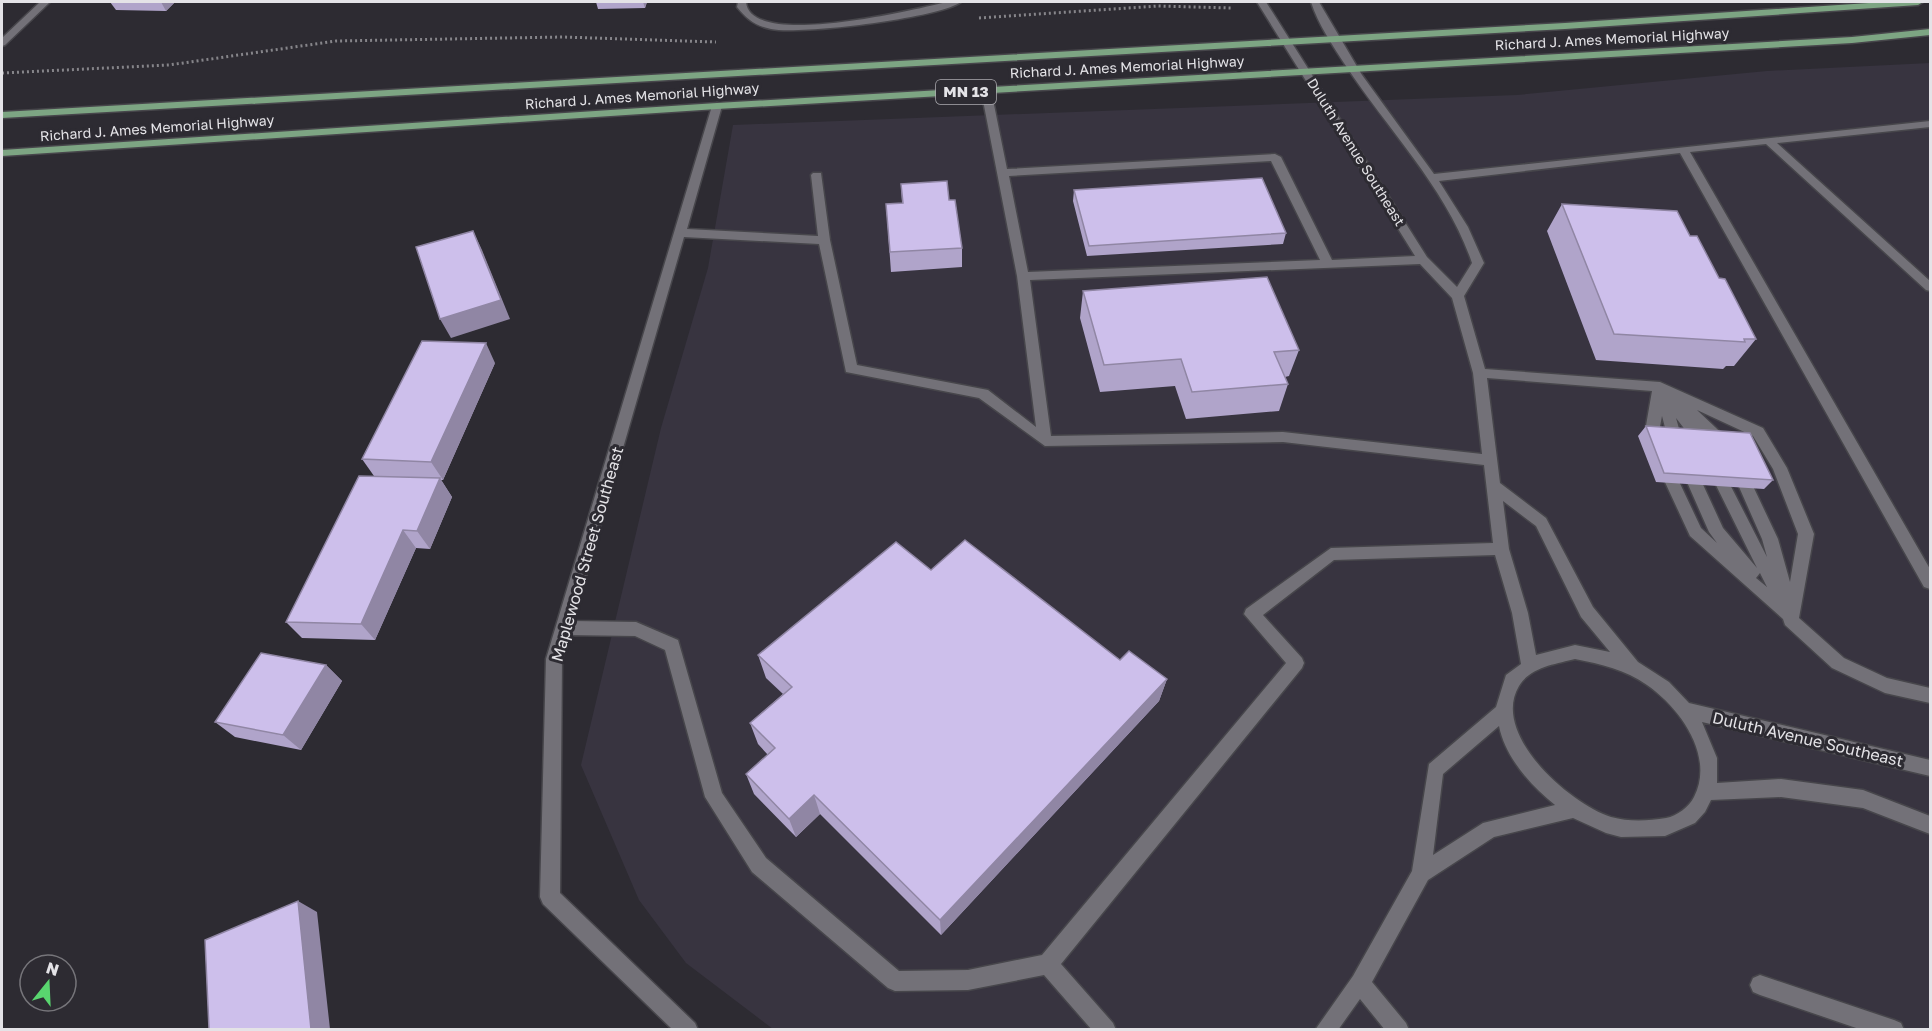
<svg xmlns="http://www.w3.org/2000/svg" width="1932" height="1031" viewBox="0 0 1932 1031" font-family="'Golos Text',sans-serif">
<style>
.built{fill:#383440}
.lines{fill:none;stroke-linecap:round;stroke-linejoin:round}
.minor-casing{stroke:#47464b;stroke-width:3}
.major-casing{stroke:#47464b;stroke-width:3}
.path{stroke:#86858a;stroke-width:3;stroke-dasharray:2 3;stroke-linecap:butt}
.minor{fill:#737178;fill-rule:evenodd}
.major{fill:#7da583;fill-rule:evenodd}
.wall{fill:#b0a4ca}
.shaded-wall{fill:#9086a4}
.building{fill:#cdbfeb;stroke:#9086a4;stroke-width:1.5}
.labels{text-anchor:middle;stroke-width:6;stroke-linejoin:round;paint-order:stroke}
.far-street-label{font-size:14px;fill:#e4e3e7;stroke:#2d2b32}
.shield{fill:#2d2b32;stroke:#adacb1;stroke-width:1.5}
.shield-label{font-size:15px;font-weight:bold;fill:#e4e3e7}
.street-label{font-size:16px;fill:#e4e3e7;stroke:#2d2b32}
</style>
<rect width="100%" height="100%" fill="#2d2b32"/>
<path class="built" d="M1930,63V1029H773L686,963L639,900L581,765L661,428L708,268L733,125L1517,95L1767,71Z"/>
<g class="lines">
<g class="minor-casing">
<path id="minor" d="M40,2H50L5,45L2,46V38Z
M738,2H746C750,50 917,9 947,2H961C939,18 800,35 771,29C755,26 747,19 737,7Z
M1257,2H1266L1427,257L1457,287L1472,263C1447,189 1388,130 1346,66C1333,46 1318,24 1311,2H1319L1362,75L1434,174L1930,121V127L1777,143L1930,281V291L1926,290L1766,144L1690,152L1930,569V589L1924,587L1680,153L1439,181L1468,227L1484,263L1464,296L1485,369L1660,382L1763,428L1787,468L1814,534L1799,618L1844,658L1887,678L1930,688V703L1885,693L1832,668L1785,625L1783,619L1690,536L1644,437L1652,391L1487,378L1500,483L1546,518L1593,607L1638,662L1669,682L1689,703L1930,760V776L1702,722L1717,758V783L1781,779L1863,790L1930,816V834L1863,808L1781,797L1711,800L1705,812L1695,823L1665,836L1621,837L1606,833L1573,818L1494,837L1428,880L1372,982L1406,1023L1409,1030H1385L1360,999L1338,1030H1315L1353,976L1412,871L1429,764L1496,707L1506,675L1521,664L1512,613L1495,555L1334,560L1263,615L1302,658L1304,663L1302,668L1061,964L1113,1023L1116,1030H1092L1044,975L968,990L895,991L888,988L752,872L705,797L665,650L635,636L569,635L562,659L560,893L695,1023L698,1030H673L543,904L540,897L546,659L712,106L717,103L722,106L687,229L818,236L811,175L813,173H821L830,240L857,365L988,390L1036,427L1017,276L981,90L982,88L991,90L1007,169L1275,154L1281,157L1332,260L1415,256ZM1271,161L1320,260L1028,272L1009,176ZM684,237L819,244L846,372L979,398L1045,446L1283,442L1484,465L1493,543L1331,548L1246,609L1244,614L1286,663L1042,955L968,970L899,971L766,858L722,793L678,640L636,622L573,621ZM1420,264L1452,298L1473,373L1482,454L1283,432L1051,436L1030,280ZM1697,410L1753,436L1773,469L1798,534L1790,582L1778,539L1744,467H1734L1732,471L1762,539L1767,557L1719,463L1714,461L1707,467L1757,568L1723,528L1682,439L1676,418L1700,449H1710L1712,445L1701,430L1721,448H1731L1733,444ZM1662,416L1668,439L1709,532L1717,543L1701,528L1658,437ZM1503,501L1536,526L1581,617L1610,652L1575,645L1536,655L1528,613L1509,549ZM1760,573L1767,587L1756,578ZM1575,659C1601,664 1626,670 1647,685C1680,708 1715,756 1694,797C1689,807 1677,816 1666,818C1648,821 1629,822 1611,817C1570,804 1490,734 1519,686C1530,667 1556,664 1575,659ZM1499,726C1505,757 1531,786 1555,805L1483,823L1433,855L1443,774Z
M1760,975L1894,1020L1901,1023L1904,1030H1862L1760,995L1753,992L1750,985L1753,978Z"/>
</g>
<g class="major-casing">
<path id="major" d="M1884,2H1923L1918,5L1565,29L2,118V112L1565,23Z
M1930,29V35L1852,43L717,109L2,156V150L717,103L1852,37Z"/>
</g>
<path class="path" d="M979,18L1158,6L1232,8
M2,73L169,65L336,41L563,37L716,42"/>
<use href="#minor" class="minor"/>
<use href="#major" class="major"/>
</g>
<path class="wall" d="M110,2H175L166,11L116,10Z
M596,2H647L645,8L598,9Z
M901,184L949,200L962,248V267L891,272L886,204L902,203Z
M1074,190L1286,233L1283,244L1087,256L1073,201Z
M1562,204L1690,236L1756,339L1734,366H1726L1723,369L1596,360L1547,231Z
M1083,291L1299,350L1289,376L1285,377L1288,384L1279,411L1186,419L1175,386L1100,392L1080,318Z
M495,363L443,480H441L452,497L430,549L416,548L375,640L302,638L286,622L374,476L362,459Z
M1646,426L1773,480L1764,489L1656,482L1638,436Z
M931,570L1120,660L1167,679L1159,701L941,935L820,814L796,837L754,794L746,774L768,755L758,744L750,723L783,694L766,678L758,655Z
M326,665L342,681L301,750L235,737L215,722Z"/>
<path class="shaded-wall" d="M161,2H175L166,11Z
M643,2H647L645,8Z
M473,231L482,250L510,319L451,338L440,319Z
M486,343L495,363L443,480L431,462Z
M440,478L452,497L430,549L417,531Z
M403,530L416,548L375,640L361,624Z
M326,665L342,681L301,750L283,735Z
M1167,679L1159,701L941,935L940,920Z
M814,795L820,814L796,837L789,819Z
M298,901L317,912L330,1029H311Z"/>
<path class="building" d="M1262,178L1286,233L1089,246L1074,190Z
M947,181L949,200H955L962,248L890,252L886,204L903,203L901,184Z
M1562,204L1677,211L1690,236H1697L1719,278L1725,279L1756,339H1744L1745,342L1614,334Z
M473,231L501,300L440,319L416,247Z
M1267,277L1299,350L1274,352L1288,384L1192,392L1181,359L1104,365L1083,291Z
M422,341L486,343L431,462L362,459Z
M1646,426L1750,433L1773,480L1664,473Z
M359,476L440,478L417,531L403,530L361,624L286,622Z
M965,540L1120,660L1129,651L1167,679L940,920L814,795L789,819L746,774L775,748L750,723L792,687L758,655L896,542L931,570Z
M261,653L326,665L283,735L215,722Z
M298,901L311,1029H209L205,940Z"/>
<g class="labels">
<g class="far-street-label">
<text transform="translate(1612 39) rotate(-3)" y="5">Richard J. Ames Memorial Highway</text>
<text transform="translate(1127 67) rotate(-3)" y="5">Richard J. Ames Memorial Highway</text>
<text transform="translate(642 96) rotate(-4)" y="5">Richard J. Ames Memorial Highway</text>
<text transform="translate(157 128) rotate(-4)" y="5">Richard J. Ames Memorial Highway</text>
<text transform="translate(1356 152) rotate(58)" y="5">Duluth Avenue Southeast</text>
</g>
<rect class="shield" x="936" y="80" width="60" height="24" rx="4.5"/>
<g class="shield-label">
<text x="966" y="97">MN 13</text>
</g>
<g class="street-label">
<text transform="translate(587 554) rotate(-74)" y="6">Maplewood Street Southeast</text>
<text transform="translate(1808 739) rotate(13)" y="6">Duluth Avenue Southeast</text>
</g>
</g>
<rect width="1932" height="1031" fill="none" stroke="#e4e3e7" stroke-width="6"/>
<g transform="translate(48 983) rotate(18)"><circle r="28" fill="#2d2b32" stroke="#76757a" stroke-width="1.5"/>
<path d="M0-4.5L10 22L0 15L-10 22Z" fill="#59d56f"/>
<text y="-9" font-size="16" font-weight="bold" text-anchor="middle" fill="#e4e3e7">N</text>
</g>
</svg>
